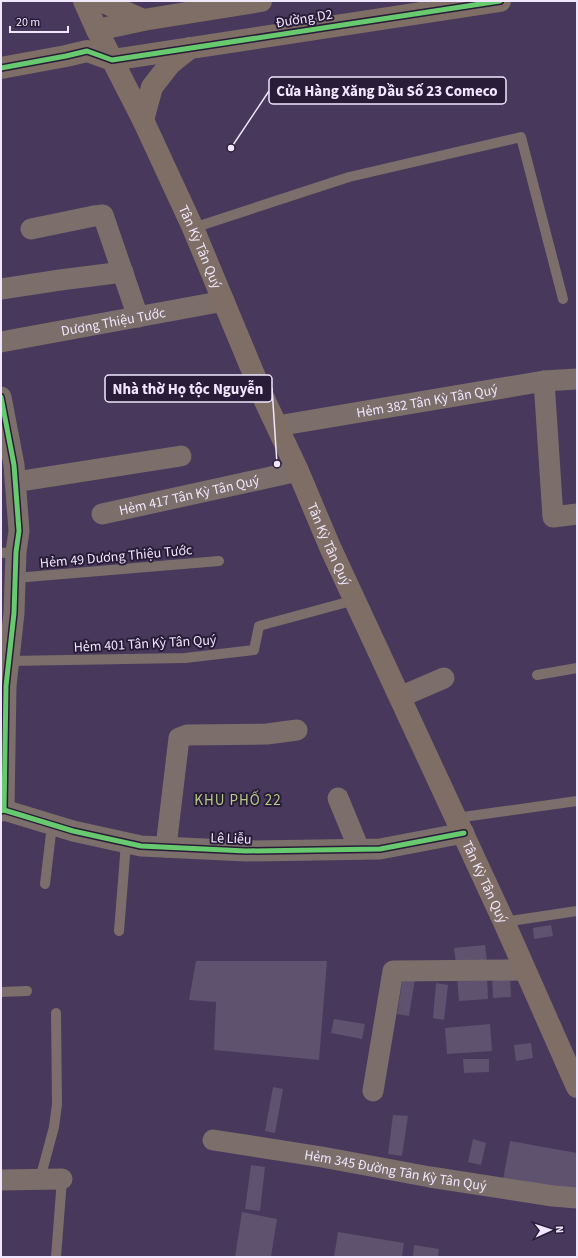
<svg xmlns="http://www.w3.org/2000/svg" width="578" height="1258" viewBox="0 0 578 1258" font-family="'Source Sans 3',sans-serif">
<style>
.building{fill:#5f526e}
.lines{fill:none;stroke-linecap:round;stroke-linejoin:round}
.lane{stroke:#7c6e6b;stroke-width:10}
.street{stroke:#7c6e6b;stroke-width:21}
.secondary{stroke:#7f6e66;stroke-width:22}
.cycleway-casing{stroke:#281c38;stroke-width:8}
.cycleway{stroke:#67ca6e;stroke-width:5}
.labels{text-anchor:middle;stroke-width:4;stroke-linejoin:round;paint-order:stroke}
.street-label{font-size:14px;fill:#f0e7fe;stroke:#281c38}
.neighbourhood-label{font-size:15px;letter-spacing:1px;fill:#b6cc83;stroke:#281c38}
.leader{fill:none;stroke:#f0e7fe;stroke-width:1.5}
.callout-dot{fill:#f0e7fe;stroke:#281c38;stroke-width:1.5}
.callout{fill:#281c38;stroke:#f0e7fe;stroke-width:1.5}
.callout-label{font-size:15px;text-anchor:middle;font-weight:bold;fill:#f0e7fe}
</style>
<rect width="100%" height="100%" fill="#48385b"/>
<path class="building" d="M551,925L553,936L534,939L533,928Z
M485,945L487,960L456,964L454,948Z
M196,961H327L319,1060L214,1050L216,1002L189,1000Z
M487,975L488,999L459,1001L457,977Z
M510,975L511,997L493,998L492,976Z
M403,977L415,979L409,1016L397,1014Z
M436,983L448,985L444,1020L433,1018Z
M334,1019L365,1024L362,1039L331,1033Z
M490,1024L492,1051L447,1054L445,1028Z
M531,1043L533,1058L516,1061L514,1045Z
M463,1059H489V1072L464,1073Z
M273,1087L283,1089L275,1133L265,1131Z
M393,1115L408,1116L402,1156L388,1154Z
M473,1139L486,1143L481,1165L468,1162Z
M510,1141L577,1153V1192L503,1180Z
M251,1165L265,1167L260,1211L245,1209Z
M242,1212L277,1219L271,1257H235Z
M338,1232L404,1243L402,1257H334Z
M414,1245L439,1249L438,1257H413Z"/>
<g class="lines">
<path class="lane" d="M193,228L349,177L521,137L563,299
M1,553L16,552
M15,578L219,561
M9,661L185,658L254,650L259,626L355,600
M537,675L577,668
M456,818L577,801
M45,884L52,825
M504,922L577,911
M119,931L126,843
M1,992L27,991
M40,1179L54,1127L57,1104L56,1013
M56,1257L62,1179"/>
<g class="street">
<path d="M31,229L94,216L103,215L138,317"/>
<path d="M1,289L60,280L123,272"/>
<path id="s1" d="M1,342L224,301"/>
<path d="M544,381L553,517L577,514"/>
<path d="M1,397L14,465L19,531L16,552L14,613L6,686L4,810"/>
<path id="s2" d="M277,426L544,381L577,379"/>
<path d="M15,482L181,456"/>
<path id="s3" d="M102,514L298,471"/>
<path d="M400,697L444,678"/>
<path d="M338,798L359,849"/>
<path d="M1,811L4,810L73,831L141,846L246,851L380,849L464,833"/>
<path d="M166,847L179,738L187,735L267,734L297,730"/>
<path d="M373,1091L393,971L525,970"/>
<path id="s4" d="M213,1140L322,1157L430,1177L553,1196L577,1198"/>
<path d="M1,1180L62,1179"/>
</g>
<g class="secondary">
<path id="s5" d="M84,1L97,30L143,120L193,228L265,401L298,471L330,547L504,922L577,1087"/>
<path d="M101,1L143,20"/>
<path d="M97,30L143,20L261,1"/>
<path d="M1,68L66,56L87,51L112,60L500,1"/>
<path d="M143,120L152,87L170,64L190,48"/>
</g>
<g class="cycleway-casing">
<path id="cycleway" d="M1,68L66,56L87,51L112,60L500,1
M1,397L14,465L19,531L16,552L14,613L6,686L4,810
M1,811L4,810L73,831L141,846L246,851L380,849L464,833"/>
</g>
<use href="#cycleway" class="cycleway"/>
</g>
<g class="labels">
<g class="street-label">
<text transform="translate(304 18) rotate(-9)" y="5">Đường D2</text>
<text dy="5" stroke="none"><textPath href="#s5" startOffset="272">Tân Kỳ Tân Quý</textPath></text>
<text dy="5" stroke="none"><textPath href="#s1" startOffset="114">Dương Thiệu Tước</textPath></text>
<text dy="5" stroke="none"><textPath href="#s2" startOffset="152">Hẻm 382 Tân Kỳ Tân Quý</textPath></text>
<text dy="5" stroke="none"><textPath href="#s3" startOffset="89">Hẻm 417 Tân Kỳ Tân Quý</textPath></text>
<text dy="5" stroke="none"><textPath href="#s5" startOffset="596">Tân Kỳ Tân Quý</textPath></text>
<text transform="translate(116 556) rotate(-5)" y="5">Hẻm 49 Dương Thiệu Tước</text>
<text transform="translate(145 643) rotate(-3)" y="5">Hẻm 401 Tân Kỳ Tân Quý</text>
<text transform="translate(231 838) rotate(2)" y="5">Lê Liễu</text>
<text dy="5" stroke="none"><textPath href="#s5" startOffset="968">Tân Kỳ Tân Quý</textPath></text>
<text dy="5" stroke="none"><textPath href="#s4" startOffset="185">Hẻm 345 Đường Tân Kỳ Tân Quý</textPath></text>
</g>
<g class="neighbourhood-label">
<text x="238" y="805">KHU PHỐ 22</text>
</g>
</g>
<path class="leader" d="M231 148L269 91M277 464L272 388"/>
<g class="callout-dot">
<circle cx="231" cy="148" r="4"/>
<circle cx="277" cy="464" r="4"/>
</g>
<g class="callout">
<rect x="269" y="77" width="237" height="27" rx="4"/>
<rect x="105" y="375" width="167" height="27" rx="4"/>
</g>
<g class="callout-label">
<text x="387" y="96">Cửa Hàng Xăng Dầu Số 23 Comeco</text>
<text x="188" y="394">Nhà thờ Họ tộc Nguyễn</text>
</g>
<rect width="578" height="1258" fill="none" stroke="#f0e7fe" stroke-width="4"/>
<g transform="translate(550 1230) rotate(87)" stroke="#281c38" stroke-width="3" paint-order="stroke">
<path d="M0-3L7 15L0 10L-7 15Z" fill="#f0e7fe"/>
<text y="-6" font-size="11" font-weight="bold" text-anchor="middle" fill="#f0e7fe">N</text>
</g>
<path d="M10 26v6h58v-6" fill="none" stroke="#f0e7fe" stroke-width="2"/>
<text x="16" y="26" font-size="12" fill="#f0e7fe" stroke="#281c38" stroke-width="3" paint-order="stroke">20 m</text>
</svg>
